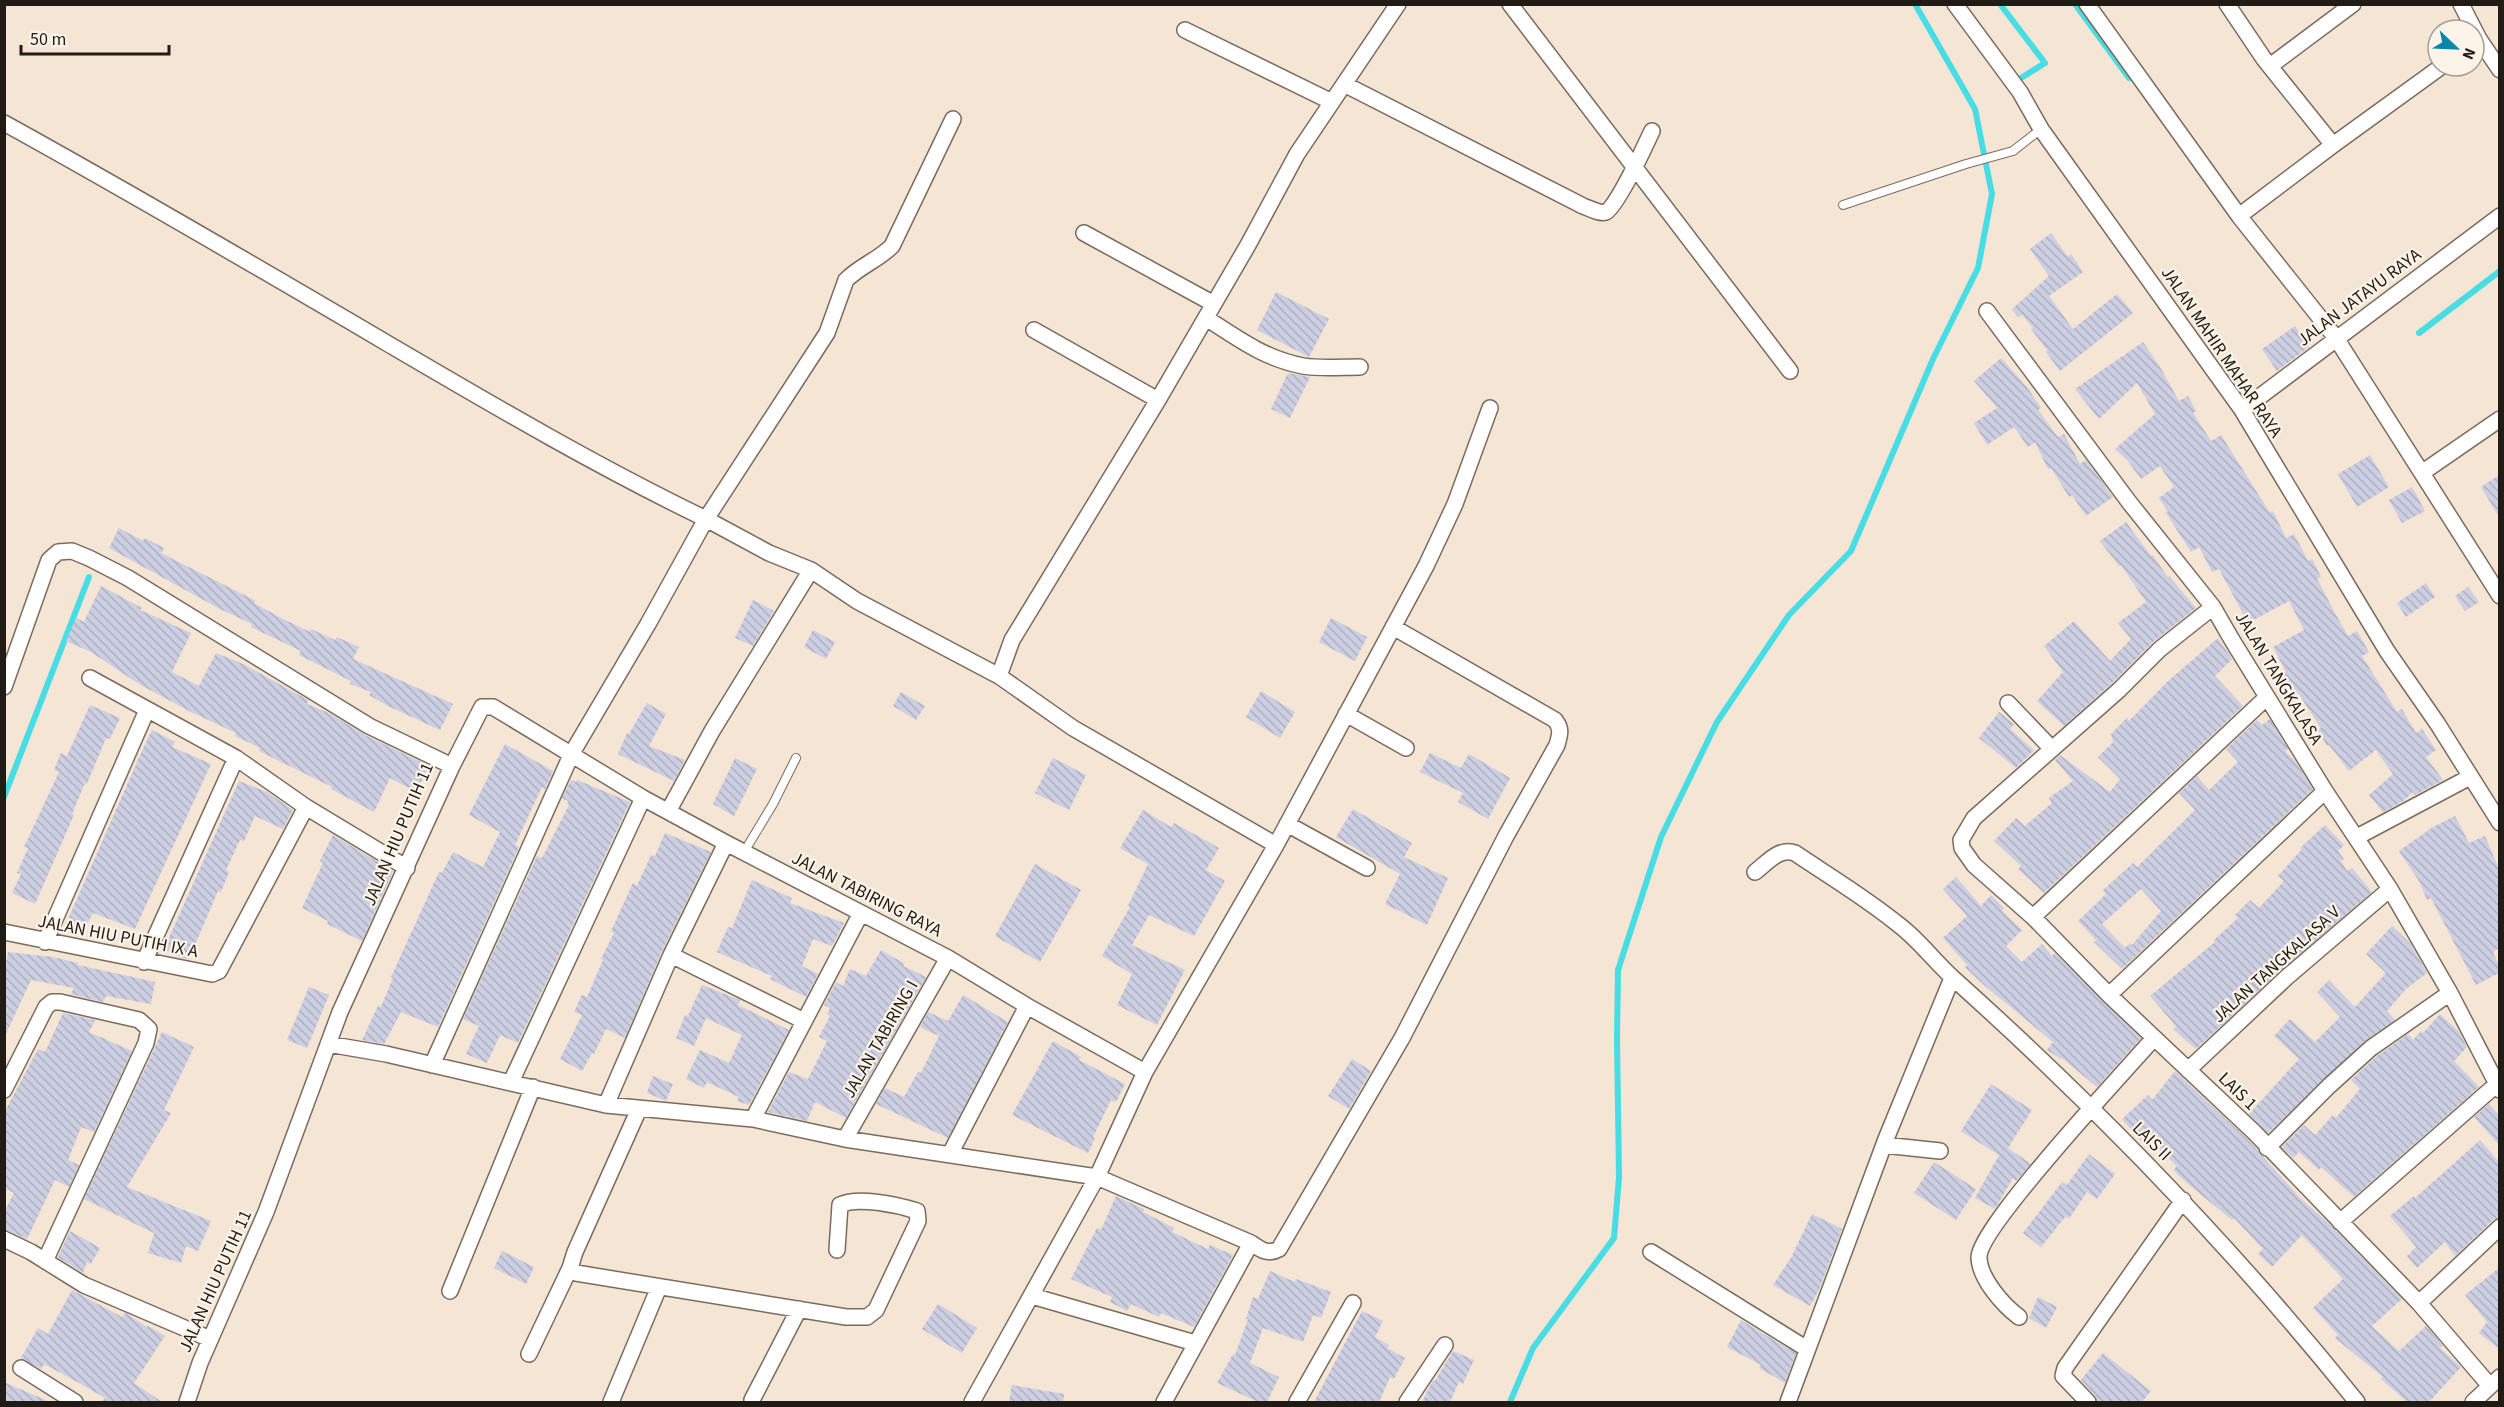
<svg xmlns="http://www.w3.org/2000/svg" width="2504" height="1407" viewBox="0 0 2504 1407" font-family="'Source Sans 3',sans-serif">
<style>
.lines{fill:none;stroke-linecap:round;stroke-linejoin:round}
.stream{stroke:#48dde4;stroke-width:6}
.building{fill:url(#building-back-hatch);fill-rule:evenodd}
.service-casing{stroke:#7a6c5d;stroke-width:10}
.minor-casing{stroke:#7a6c5d;stroke-width:18}
.service{stroke:#fff;stroke-width:8}
.minor{stroke:#fff;stroke-width:15}
.labels{text-anchor:middle;stroke-width:4.5;stroke-linejoin:round;paint-order:stroke}
.street-label{font-size:18px;fill:#201b14;stroke:#fdf4e9}
</style>
<defs>
<pattern id="building-back-hatch" width="6" height="6" patternUnits="userSpaceOnUse" patternTransform="scale(1.5)"><rect width="6" height="6" fill="#cccee2"/><path d="M-1 5l2 2M0 0l6 6M5-1l2 2" fill="none" stroke="#afb0c1"/></pattern>
</defs>
<rect width="100%" height="100%" fill="#f4e5d4"/>
<g class="lines">
<path class="stream" d="M2000,4L2045,63L2021,78
M2075,4L2129,78
M2419,333L2500,271
M4,797L89,577
M1510,1402L1533,1348L1614,1238L1619,1177L1617,1039L1618,970L1661,837L1717,722L1789,615L1851,551L1933,359L1978,268L1992,194L1975,109L1915,4"/>
</g>
<path class="building" d="M2051,233L2068,257L2071,254L2083,272L2049,296L2073,329L2117,294L2133,313L2060,371L2046,352L2047,350L2031,329L2033,328L2022,315L2018,317L2012,309L2049,276L2030,249Z
M1276,292L1329,319L1309,357L1257,330Z
M2295,326L2309,347L2277,371L2262,349Z
M2143,342L2160,367L2179,401L2188,396L2196,411L2193,413L2211,441L2221,435L2270,513L2273,511L2286,538L2294,534L2308,561L2312,559L2321,577L2317,579L2335,613L2348,636L2357,631L2369,652L2362,656L2397,712L2402,709L2416,733L2422,729L2436,750L2426,757L2443,780L2415,795L2413,792L2402,802L2383,812L2369,795L2393,774L2376,750L2349,771L2329,745L2327,746L2318,730L2321,728L2298,693L2295,694L2283,674L2286,672L2273,647L2304,630L2289,601L2248,623L2219,569L2212,572L2199,547L2191,552L2166,513L2168,512L2159,498L2174,487L2160,466L2141,479L2127,460L2115,449L2155,414L2137,383L2099,419L2075,389Z
M2001,358L2027,387L2041,408L2038,410L2058,437L2064,434L2080,464L2086,460L2113,497L2086,516L2072,495L2069,497L2051,468L2048,469L2035,442L2028,447L2014,427L1987,445L1974,423L1997,408L1974,381Z
M1288,373L1310,377L1290,418L1271,409Z
M2370,455L2389,487L2357,507L2338,474Z
M2499,475V517L2481,487Z
M2412,487L2425,511L2402,523L2389,500Z
M2126,522L2151,556L2153,555L2168,578L2169,576L2196,608L2154,641L2112,683L2064,726L2037,701L2063,672L2044,646L2074,621L2110,661L2131,639L2118,623L2146,602L2121,565L2119,566L2100,541Z
M119,528L143,541L145,538L164,548L161,553L256,601L254,603L281,618L310,632L311,629L335,640L337,637L359,647L353,659L453,704L440,730L388,706L369,695L371,692L350,684L351,681L299,655L301,651L251,627L252,624L220,609L109,548Z
M2426,583L2435,597L2406,617L2397,603Z
M101,586L142,608L140,610L191,633L172,672L199,686L216,653L243,664L308,700L307,704L329,713L365,735L429,766L416,792L390,778L374,812L331,789L332,787L259,751L260,748L235,736L236,733L189,711L139,684L91,652L66,641L76,618L84,622Z
M2468,587L2479,602L2465,611L2455,596Z
M753,600L774,611L753,646L735,638Z
M1331,618L1367,637L1355,661L1319,642Z
M813,630L835,642L826,659L804,647Z
M2218,638L2232,659L2215,676L2243,706L2044,893L2018,869L2021,866L1994,841L2016,818L2025,826L2052,803L2049,798L2073,781L2055,760L2060,755L2110,792L2120,779L2098,757L2113,742L2111,734L2127,718L2129,721L2168,681Z
M1261,691L1295,712L1280,738L1246,717Z
M901,692L925,706L916,720L893,706Z
M647,703L666,714L649,746L685,760L674,781L618,754L627,733L629,734Z
M90,705L120,718L110,739L106,738L87,784L85,783L72,814L74,815L35,904L12,893L21,874L17,873L28,848L24,847L59,772L54,770L61,753L67,756Z
M1999,712L2014,724L2010,729L2034,750L2016,768L1979,738Z
M2270,719L2288,749L2285,751L2295,761L2313,789L2122,969L2094,942L2096,940L2078,921L2106,894L2103,890L2133,863L2137,867L2195,810L2179,793L2197,776L2209,790L2238,762L2226,749L2257,720L2262,725ZM2141,889L2161,911L2132,945L2130,943L2125,948L2102,924Z
M152,730L175,742L172,747L211,764L135,929L93,913L83,932L66,924L141,753Z
M505,744L553,771L545,789L542,787L515,845L519,847L438,1027L401,1012L384,1044L362,1040L378,1006L381,1007L393,978L391,977L439,872L442,873L453,852L483,867L500,832L469,815Z
M1430,753L1461,768L1469,754L1510,778L1488,819L1458,802L1463,793L1420,772Z
M735,758L757,769L734,816L713,804Z
M1053,758L1086,775L1069,810L1035,793Z
M571,780L576,782L577,780L630,802L518,1043L500,1035L487,1063L466,1054L479,1026L463,1019L537,856L542,858L569,805L567,804L568,801L562,798Z
M239,781L267,792L293,810L283,829L255,816L244,841L240,840L226,870L229,872L221,892L218,891L189,959L184,958L164,949Z
M1353,809L1412,843L1404,857L1448,878L1427,925L1385,904L1400,874L1336,837Z
M1143,810L1171,827L1174,823L1219,848L1206,870L1225,881L1194,936L1149,915L1132,945L1185,970L1157,1025L1117,1005L1132,974L1102,956L1130,907L1128,906L1148,864L1120,848Z
M2455,816L2469,843L2485,836L2499,869V948L2493,952L2499,966V973L2476,985L2431,898L2427,900L2419,881L2399,851L2433,827Z
M2325,825L2344,845L2338,851L2344,859L2341,861L2347,871L2352,868L2372,892L2281,970L2196,1049L2173,1029L2176,1026L2150,996L2215,942L2214,940L2238,918L2235,915L2250,900L2259,908L2284,881L2278,876L2302,849L2300,848Z
M665,833L711,852L662,951L625,1038L606,1029L594,1054L592,1053L582,1071L560,1059L582,1015L574,1012L582,995L587,997L603,960L601,959L614,933L611,931L633,883L637,886L651,855L655,856Z
M333,835L393,871L362,941L327,924L328,921L302,908L323,863L320,861Z
M1035,864L1081,890L1040,962L995,936Z
M1956,877L1981,906L1991,895L2004,908L2002,911L2022,930L2006,946L2022,962L2042,944L2052,956L2055,953L2141,1038L2097,1087L2062,1058L2061,1059L2047,1050L2053,1042L1985,986L1965,967L1967,965L1943,938L1967,916L1943,889Z
M752,880L792,898L790,903L844,923L832,946L813,939L802,966L818,974L806,997L770,979L772,976L717,952L728,927L732,928Z
M2392,926L2410,943L2427,973L2406,989L2387,1011L2395,1020L2365,1041L2268,1133L2249,1114L2299,1059L2274,1036L2290,1019L2315,1042L2340,1017L2317,992L2329,980L2355,1007L2386,973L2366,954Z
M881,950L905,964L903,966L926,977L846,1118L815,1102L807,1121L768,1112L789,1072L808,1079L827,1041L819,1037L830,1016L827,1014L830,1008L824,1005L836,982L843,986L850,969L866,976Z
M8,952L53,957L78,963V965L155,982L151,1004L106,996L103,1002L71,994L74,988L31,980L4,1038V978Z
M702,985L740,1000L738,1005L789,1030L749,1105L737,1101L739,1097L707,1082L704,1088L686,1079L700,1050L729,1063L742,1035L706,1018L694,1046L676,1038L685,1015L688,1016Z
M309,987L329,995L307,1048L287,1040Z
M963,995L1008,1022L948,1138L876,1104L885,1088L904,1097L918,1072L921,1073L939,1036L920,1027L928,1012L948,1021Z
M63,1013L95,1020L89,1032L132,1051L94,1132L81,1127L68,1160L79,1165L69,1187L55,1180L27,1239L4,1229V1213L14,1193L4,1188V1113L38,1049L45,1052Z
M2440,1014L2459,1032L2467,1047L2454,1061L2479,1087L2354,1197L2321,1167L2319,1170L2299,1152L2293,1158L2282,1147L2304,1125L2315,1135L2333,1115L2336,1118L2360,1089L2351,1080L2377,1056L2408,1034L2413,1040L2421,1031L2423,1033Z
M162,1032L194,1047L164,1110L171,1113L127,1187L211,1221L198,1251L186,1246L181,1263L148,1253L154,1233L84,1199Z
M1053,1041L1081,1057L1079,1060L1125,1084L1116,1102L1111,1100L1093,1137L1095,1138L1088,1153L1012,1115Z
M1352,1059L1371,1071L1349,1109L1328,1096Z
M2175,1071L2248,1140L2301,1199L2330,1224L2402,1299L2372,1326L2399,1351L2426,1326L2443,1346L2440,1348L2461,1367L2429,1402H2407L2381,1379L2383,1377L2335,1338L2338,1335L2313,1308L2343,1279L2302,1235L2272,1267L2258,1254L2263,1249L2234,1218L2232,1220L2188,1184L2173,1170L2177,1166L2145,1137L2141,1141L2122,1119L2148,1095L2152,1100Z
M653,1076L673,1084L666,1101L647,1093Z
M1991,1084L2032,1110L2008,1148L2031,1164L2016,1181L2013,1178L1995,1209L1975,1198L1999,1155L1961,1131Z
M2489,1104L2499,1115V1145L2474,1117Z
M2480,1140L2499,1162V1217L2493,1220L2455,1256L2445,1242L2417,1268L2407,1256L2416,1247L2390,1216L2414,1196L2415,1198Z
M2089,1154L2115,1174L2097,1199L2087,1192L2069,1219L2066,1216L2041,1247L2023,1233L2062,1182L2067,1185Z
M1934,1162L1976,1189L1956,1220L1914,1193Z
M1116,1196L1144,1209L1143,1212L1174,1228L1172,1232L1208,1249L1210,1245L1233,1255L1194,1327L1161,1313L1159,1317L1131,1304L1127,1311L1110,1302L1112,1297L1071,1279L1097,1228L1101,1230Z
M1812,1214L1842,1229L1819,1290L1810,1306L1773,1285L1792,1256Z
M70,1231L100,1248L91,1264L87,1262L83,1273L58,1257Z
M502,1251L534,1267L526,1284L494,1268Z
M2499,1268V1349L2479,1333L2487,1322L2465,1295Z
M1270,1271L1295,1282L1296,1279L1331,1292L1321,1318L1313,1315L1303,1342L1263,1328L1250,1363L1279,1377L1267,1402H1258L1217,1383L1233,1354L1235,1355L1248,1319H1246L1253,1297L1258,1299Z
M72,1290L122,1317L125,1313L127,1314L147,1327L148,1326L165,1336L134,1383L162,1402H102L105,1398L79,1383L44,1364L41,1369L21,1358L38,1328L48,1334Z
M2038,1297L2057,1307L2046,1328L2029,1318Z
M938,1304L977,1328L962,1353L922,1329Z
M1362,1311L1383,1321L1375,1337L1389,1345L1387,1348L1405,1358L1394,1379L1390,1377L1379,1402H1314Z
M1741,1320L1796,1353L1785,1383L1759,1368L1761,1365L1727,1347Z
M1453,1351L1474,1360L1463,1384L1459,1382L1450,1402H1422L1433,1380L1435,1381Z
M2103,1353L2151,1391L2142,1402H2097L2095,1395L2081,1380Z
M4,1382L50,1402H4Z
M1012,1385L1064,1394L1063,1402H1009Z"/>
<g class="lines">
<g class="service-casing">
<path id="service" d="M1843,205L1966,164L2013,151L2041,129
M744,852L773,804L796,758"/>
</g>
<g class="minor-casing">
<path id="minor" d="M1510,4L1790,371
M1955,4L2020,92L2041,129L2242,410L2387,651L2437,723L2500,823
M2087,4L2239,216L2336,338L2500,596
M2227,4L2264,59L2333,145
M2461,4L2479,39L2500,70
M1185,30L1332,102
M2270,66L2353,4
M1344,84L1583,206C1589,208 1599,214 1606,212C1615,210 1646,144 1652,131
M953,119L892,246C878,260 860,266 846,280L827,333L706,519L769,553L811,570L857,601L999,676
M4,123C133,194 259,268 385,342C491,404 596,466 706,519L648,624L572,753L432,1065
M2239,216L2333,145L2442,66
M1084,233L1214,304
M1987,311L2129,502L2213,607L2232,640L2325,791L2390,889L2450,993L2500,1090
M1206,318C1237,338 1265,359 1303,366C1321,369 1341,367 1360,367
M1034,330L1158,400
M2242,410L2500,216
M2423,472L2500,419
M2213,607L2160,649L2119,690L1974,818L1961,840L1962,848L1974,865L2033,917L2109,995L2255,1133L2419,1303L2490,1386
M90,678L236,758L306,807L407,868
M4,687L49,560L58,552L72,551L89,558L128,578L369,726L452,766L340,1012L266,1212L200,1363L187,1402
M2008,703L2052,749
M1346,714L1406,748
M452,766L482,707H493L643,798L726,843L948,958L1027,1006L1145,1072
M669,810L712,731L811,570
M1287,824L1367,868
M2357,837L2470,777
M1276,845L1073,728L999,676L1012,640L1158,400L1248,245L1297,154L1398,4
M1755,872C1767,863 1779,847 1795,853C1829,876 1866,898 1899,925C1919,940 1935,962 1954,979C2099,1109 2235,1250 2357,1402
M2033,917L2267,697
M4,932L212,974L219,971L306,807
M45,942L147,710
M671,955L804,1021
M144,962L236,758
M2109,995L2325,791
M328,1044L386,1054L606,1105L753,1119L845,1139L1097,1177L1251,1243L1164,1402
M2188,1070L2287,977L2390,889
M511,1082L643,798
M4,1090L46,1007L52,1002H60L139,1020L149,1029L146,1043L45,1261
M606,1105L671,955L726,843
M639,1109L575,1252L570,1268L576,1273L846,1317H867L876,1310L918,1221L917,1211C898,1205 857,1196 840,1205L837,1250
M753,1119L861,913
M845,1139L948,958
M1884,1145L1940,1151
M2267,1148L2329,1086L2371,1048L2450,993
M950,1154L1027,1006
M2340,1222L2497,1084
M4,1239L31,1252L84,1285L210,1339
M1251,1243C1261,1250 1268,1255 1279,1249L1402,1038L1506,836L1557,745C1560,734 1562,729 1555,720L1393,627
M1651,1252L1807,1349
M450,1291L533,1087
M1032,1296L1195,1343
M2419,1303L2500,1227
M2019,1317C2003,1305 1980,1279 1979,1258C1977,1229 2127,1069 2154,1038
M529,1354L570,1268
M21,1368L75,1402
M752,1400L799,1309
M611,1402L659,1287
M972,1402L1097,1177L1145,1072L1276,845L1426,566L1455,504L1490,408
M1297,1402L1353,1303
M1407,1402L1445,1345
M1788,1402L1886,1139L1952,978
M2088,1402L2063,1376L2065,1368L2183,1200
M2473,1402L2500,1377"/>
</g>
<use href="#service" class="service"/>
<use href="#minor" class="minor"/>
</g>
<g class="labels">
<g class="street-label">
<text transform="translate(2359 297) rotate(-37)" y="6">JALAN JATAYU RAYA</text>
<text transform="translate(2222 352) rotate(56)" y="6">JALAN MAHIR MAHAR RAYA</text>
<text transform="translate(2279 678) rotate(59)" y="6">JALAN TANGKALASA</text>
<text transform="translate(398 834) rotate(-67)" y="6">JALAN HIU PUTIH 11</text>
<text transform="translate(867 894) rotate(27)" y="6">JALAN TABIRING RAYA</text>
<text transform="translate(118 936) rotate(11)" y="6">JALAN HIU PUTIH IX A</text>
<text transform="translate(2276 964) rotate(-42)" y="6">JALAN TANGKALASA V</text>
<text transform="translate(880 1039) rotate(-60)" y="6">JALAN TABIRING I</text>
<text transform="translate(2238 1091) rotate(44)" y="6">LAIS 1</text>
<text transform="translate(2152 1141) rotate(45)" y="6">LAIS II</text>
<text transform="translate(215 1281) rotate(-66)" y="6">JALAN HIU PUTIH 11</text>
</g>
</g>
<rect width="2504" height="1407" fill="none" stroke="#201b14" stroke-width="12"/>
<g transform="translate(2456 48) rotate(113)"><circle r="28" fill="#fdf4e9" stroke="#a59d94" stroke-width="1.5"/>
<path d="M0-4.5L10 22L0 15L-10 22Z" fill="#0887aa"/>
<text y="-9" font-size="16" font-weight="bold" text-anchor="middle" fill="#201b14">N</text>
</g>
<path d="M21 45v9h148v-9" fill="none" stroke="#201b14" stroke-width="3"/>
<text x="30" y="45" font-size="18" fill="#201b14" stroke="#fdf4e9" stroke-width="4.5" paint-order="stroke">50 m</text>
</svg>
